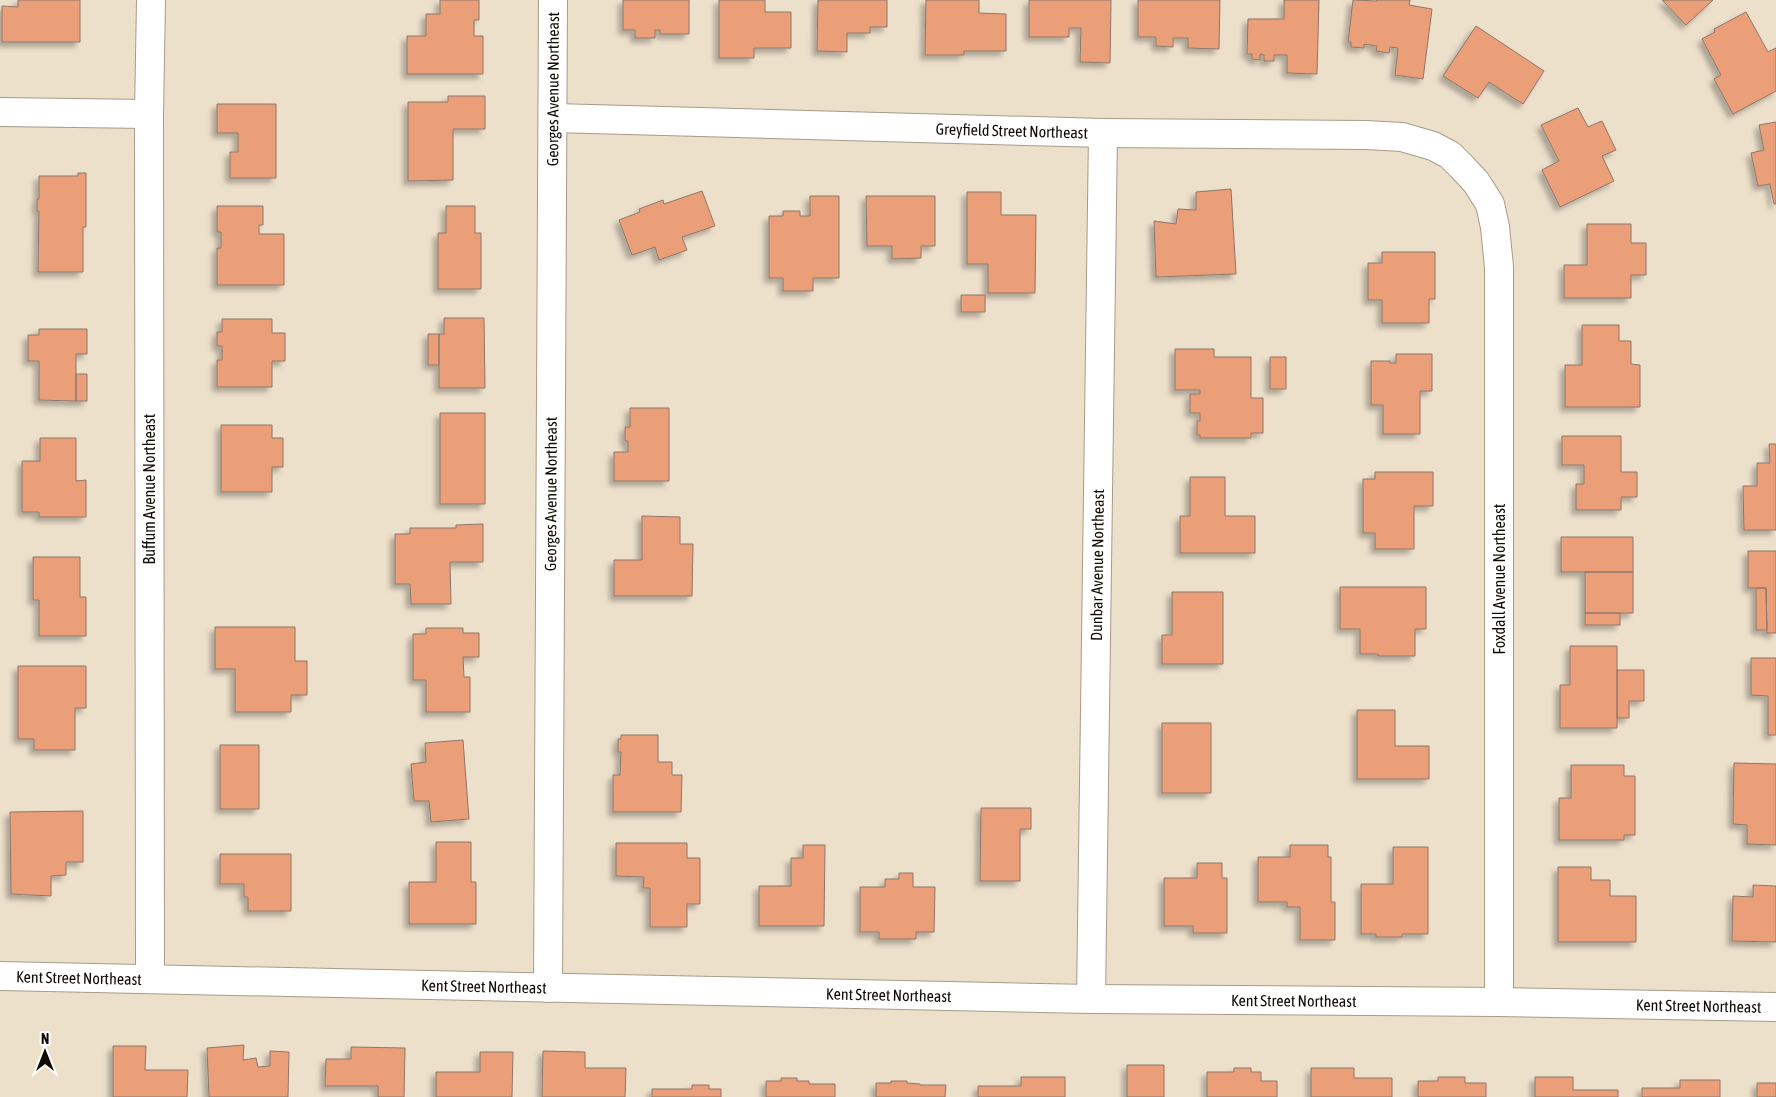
<svg xmlns="http://www.w3.org/2000/svg" width="1776" height="1097" viewBox="0 0 1776 1097" font-family="'Asap Condensed',sans-serif">
<style>
.building{fill:#eb9f78;stroke:#8c776c;filter:url(#shadow)}
.lines{fill:none;stroke-linecap:round;stroke-linejoin:round}
.minor-casing{stroke:#a79b88;stroke-width:30}
.minor{stroke:#fff;stroke-width:28}
.labels{text-anchor:middle;stroke-width:4;stroke-linejoin:round;paint-order:stroke}
.street-label{font-size:16px;fill:#100b05;stroke:#fff}
</style>
<defs>
<filter id="shadow"><feDropShadow dx="-4.5" dy="4.5" stdDeviation="2.5" flood-color="#0004"/></filter>
</defs>
<rect width="100%" height="100%" fill="#ede0cb"/>
<path class="building" d="M18,0H80V42H2V6L18,7Z
M440,0H479V20H474V36H483V74H407V36H426V14H440Z
M623,0H689V34H660V30H655V38H635V30H623Z
M719,0H765V12H791V48H754V58H719Z
M818,0H887V27H870V33H847V52L817,51Z
M926,0H979V13L1006,14V51H964V55H925Z
M1029,0H1111L1110,63L1080,62L1081,28H1069V37H1029Z
M1138,0H1220L1219,49L1188,48V38H1173V47L1156,46V37H1138Z
M1284,0H1319L1317,74L1287,73V55H1274V61H1264V55L1260,54V60L1252,59V54H1247L1248,19H1284Z
M1353,0L1377,1V0H1410L1409,5L1432,9L1423,79L1395,75L1398,48L1390,47L1389,53L1376,51L1377,46L1364,44V48L1351,47V42H1348Z
M1662,0H1713L1686,25Z
M1746,12L1768,52L1776,48V91L1733,114L1714,79L1721,75L1702,39L1715,32L1714,29Z
M1476,26L1544,71L1523,104L1489,82L1478,98L1443,76Z
M448,96H485V129H453V180L408,181V102H448Z
M217,104H276V178H230V152H238V133H217Z
M1578,108L1588,127L1602,121L1616,150L1602,156L1614,181L1560,207L1542,170L1559,161L1541,125Z
M1776,122V204H1774L1770,184L1758,186L1751,153L1764,150L1759,125Z
M78,173H86V227H83V272H38L39,211H37V199H39V176H78Z
M1231,189L1236,274L1156,277L1154,221L1176,224L1178,209L1196,210V192Z
M702,191L715,226L682,237L687,250L659,260L655,247L632,255L619,220L640,212L639,209L663,200L664,204Z
M967,192H1001V215H1036L1035,293H988V264H967Z
M810,196H839V278H813V291H783V278H769V216H783V211H800V216H810Z
M866,196H935V246H921V258L892,259V246H867Z
M217,206H263V225H259V234H284V285H217V248H221V232H217Z
M446,206H475V233H481V289H438V233H446Z
M1587,224H1631V243H1646V275H1631V298H1564V265H1587Z
M1382,252H1435V299H1429V323H1382V300H1368V263H1382Z
M961,295H985V312H961Z
M444,318H484L485,388H439V334H444Z
M222,319H272V333H285V361H272V387H217V360H222V346H217V332H222Z
M1582,325H1619V341H1631V364L1640,365V407H1565V365H1582Z
M39,329H87V354H76V401L39,400V361H28V335H39Z
M428,334H439V365H428Z
M1175,349H1214V357H1251V398H1263V433H1251V438H1200V435H1197V421H1200V413H1190V394H1200V390H1175Z
M1396,354H1432V391H1420V434H1383V405H1371V361H1390V363H1396Z
M1270,357H1286V389H1270Z
M76,374H87V401H76Z
M630,408H669V481H614V452H628V441H625V427H630Z
M440,413H485V504H440Z
M221,425H272V438H283V467H272V492H221Z
M1562,436H1621V472H1637V497H1621V510H1576V484H1584V465H1562Z
M40,438H76V481L86,480V517H39V512H22V461H40Z
M1769,444H1776V530H1744L1743,486H1757V463H1770Z
M1375,472H1433V506H1414V549H1375V533H1363V479H1375Z
M1190,477H1225V516H1255V553H1180V516H1190Z
M642,516L680,517V544H693L692,596H614V560H642Z
M483,524V562H450L451,604H411L410,584H395V534H410V528H456V525Z
M1561,537H1633V572H1561Z
M1748,551H1776V633H1767L1766,588H1748Z
M33,557H80V597H86V636H39V600H33Z
M1585,572H1633V613H1585Z
M1340,587H1426V629H1415V656H1378V654H1360V629H1340Z
M1756,588H1766L1767,630H1756Z
M1172,592H1223V664H1162V635H1172Z
M1585,613H1620V625H1585Z
M215,627H295V661H307V695H291V712H235V669H215Z
M426,628H463V633H479V657H463L464,677H470V712H426V680H413V634H426Z
M1570,646H1617V728H1560V685H1570Z
M1751,658H1776V735H1768V696L1751,695Z
M18,666H86V708H75V750H34V739H18Z
M1617,670H1644V701H1629V718H1617Z
M1357,710H1395V746H1429V779H1357Z
M1162,723H1211V793H1162Z
M621,735H658V762H672V775H682L681,812H613V775H620L621,752H618V739H621Z
M463,740L469,819L431,822L429,801H414L411,764L426,762L425,743Z
M220,745H259V809H220Z
M1734,763L1776,764V845L1747,844V825L1733,824Z
M1571,765H1624V776H1635V835H1624V840H1559V798H1571Z
M981,808H1031V829H1020V881H980Z
M83,811V862H66V875L51,876V896L11,894L10,812Z
M436,842H471V882H476V924H409V882H436Z
M616,843H687V858H700V904H687V927H650V888H643L644,877L616,876Z
M803,845H825L824,926H759V886H791V858H803Z
M1290,845H1328V857H1331V902H1335V940H1300V907H1287V902H1258V857H1290Z
M1393,847H1428V934H1402V937H1376V934H1361V884H1393Z
M220,854H291V911H248V897H244V884H220Z
M1197,863H1222V878H1227V933H1193V926H1164V878H1197Z
M1558,867H1591V880H1610V896H1636V942H1558Z
M899,873H913V887H935L934,932H916V939H879V932H860V887H885V879H899Z
M1753,885L1776,886V942L1732,941L1733,896L1753,897Z
M244,1045L243,1060L256,1058L258,1067L270,1066V1051L289,1052L288,1097H209L207,1048Z
M113,1046H146L145,1070H188L187,1097H113Z
M351,1047L405,1048L404,1097H378V1086H325L326,1059H351Z
M543,1051L585,1052V1068H626L625,1097H542Z
M480,1052H513L512,1097H436V1072H480Z
M1127,1065H1164V1097H1127Z
M1234,1068H1251V1072H1261V1081H1277V1097H1207V1072H1234Z
M1311,1068H1354V1078H1392V1097H1311Z
M1021,1077H1065V1097H978V1086H1021Z
M1438,1077H1465V1083H1486V1097H1418V1081H1438Z
M1535,1077H1573V1090H1618V1097H1535Z
M781,1078H797V1081H809V1084H835V1097H766V1081H781Z
M1680,1080H1720V1097H1642V1088H1680Z
M891,1081H907V1083L920,1084V1085H946L945,1097H876V1083H891Z
M1757,1083H1776V1097H1757Z
M692,1085H709V1089H721V1097H652V1089H692Z"/>
<g class="lines">
<g class="minor-casing">
<g id="minor">
<path d="M0,112L149,114"/>
<path id="s1" d="M554,118L1103,133L1366,135L1402,137L1433,146L1450,155L1462,167L1476,182L1490,204L1495,227L1499,267V1002"/>
<path id="s2" d="M0,976L1091,999L1499,1002L1776,1007"/>
<path d="M150,978L149,114L151,0"/>
<path id="s3" d="M548,988L553,0"/>
<path id="s4" d="M1091,999L1103,133"/>
</g>
</g>
<use href="#minor" class="minor"/>
</g>
<g class="labels">
<g class="street-label">
<text dy="6" stroke="none"><textPath href="#s3" startOffset="899">Georges Avenue Northeast</textPath></text>
<text dy="6" stroke="none"><textPath href="#s1" startOffset="458">Greyfield Street Northeast</textPath></text>
<text transform="translate(149 489) rotate(-90)" y="6">Buffum Avenue Northeast</text>
<text dy="6" stroke="none"><textPath href="#s3" startOffset="494">Georges Avenue Northeast</textPath></text>
<text dy="6" stroke="none"><textPath href="#s4" startOffset="434">Dunbar Avenue Northeast</textPath></text>
<text transform="translate(1499 579) rotate(-90)" y="6">Foxdall Avenue Northeast</text>
<text dy="6" stroke="none"><textPath href="#s2" startOffset="79">Kent Street Northeast</textPath></text>
<text dy="6" stroke="none"><textPath href="#s2" startOffset="484">Kent Street Northeast</textPath></text>
<text dy="6" stroke="none"><textPath href="#s2" startOffset="889">Kent Street Northeast</textPath></text>
<text dy="6" stroke="none"><textPath href="#s2" startOffset="1294">Kent Street Northeast</textPath></text>
<text dy="6" stroke="none"><textPath href="#s2" startOffset="1699">Kent Street Northeast</textPath></text>
</g>
</g>
<g transform="translate(45 1052)" stroke="#ffffff" stroke-width="4" paint-order="stroke">
<path d="M0-4L9 19L0 12L-9 19Z" fill="#100b05"/>
<text y="-8" font-size="14" font-weight="bold" text-anchor="middle" fill="#100b05">N</text>
</g>
</svg>
